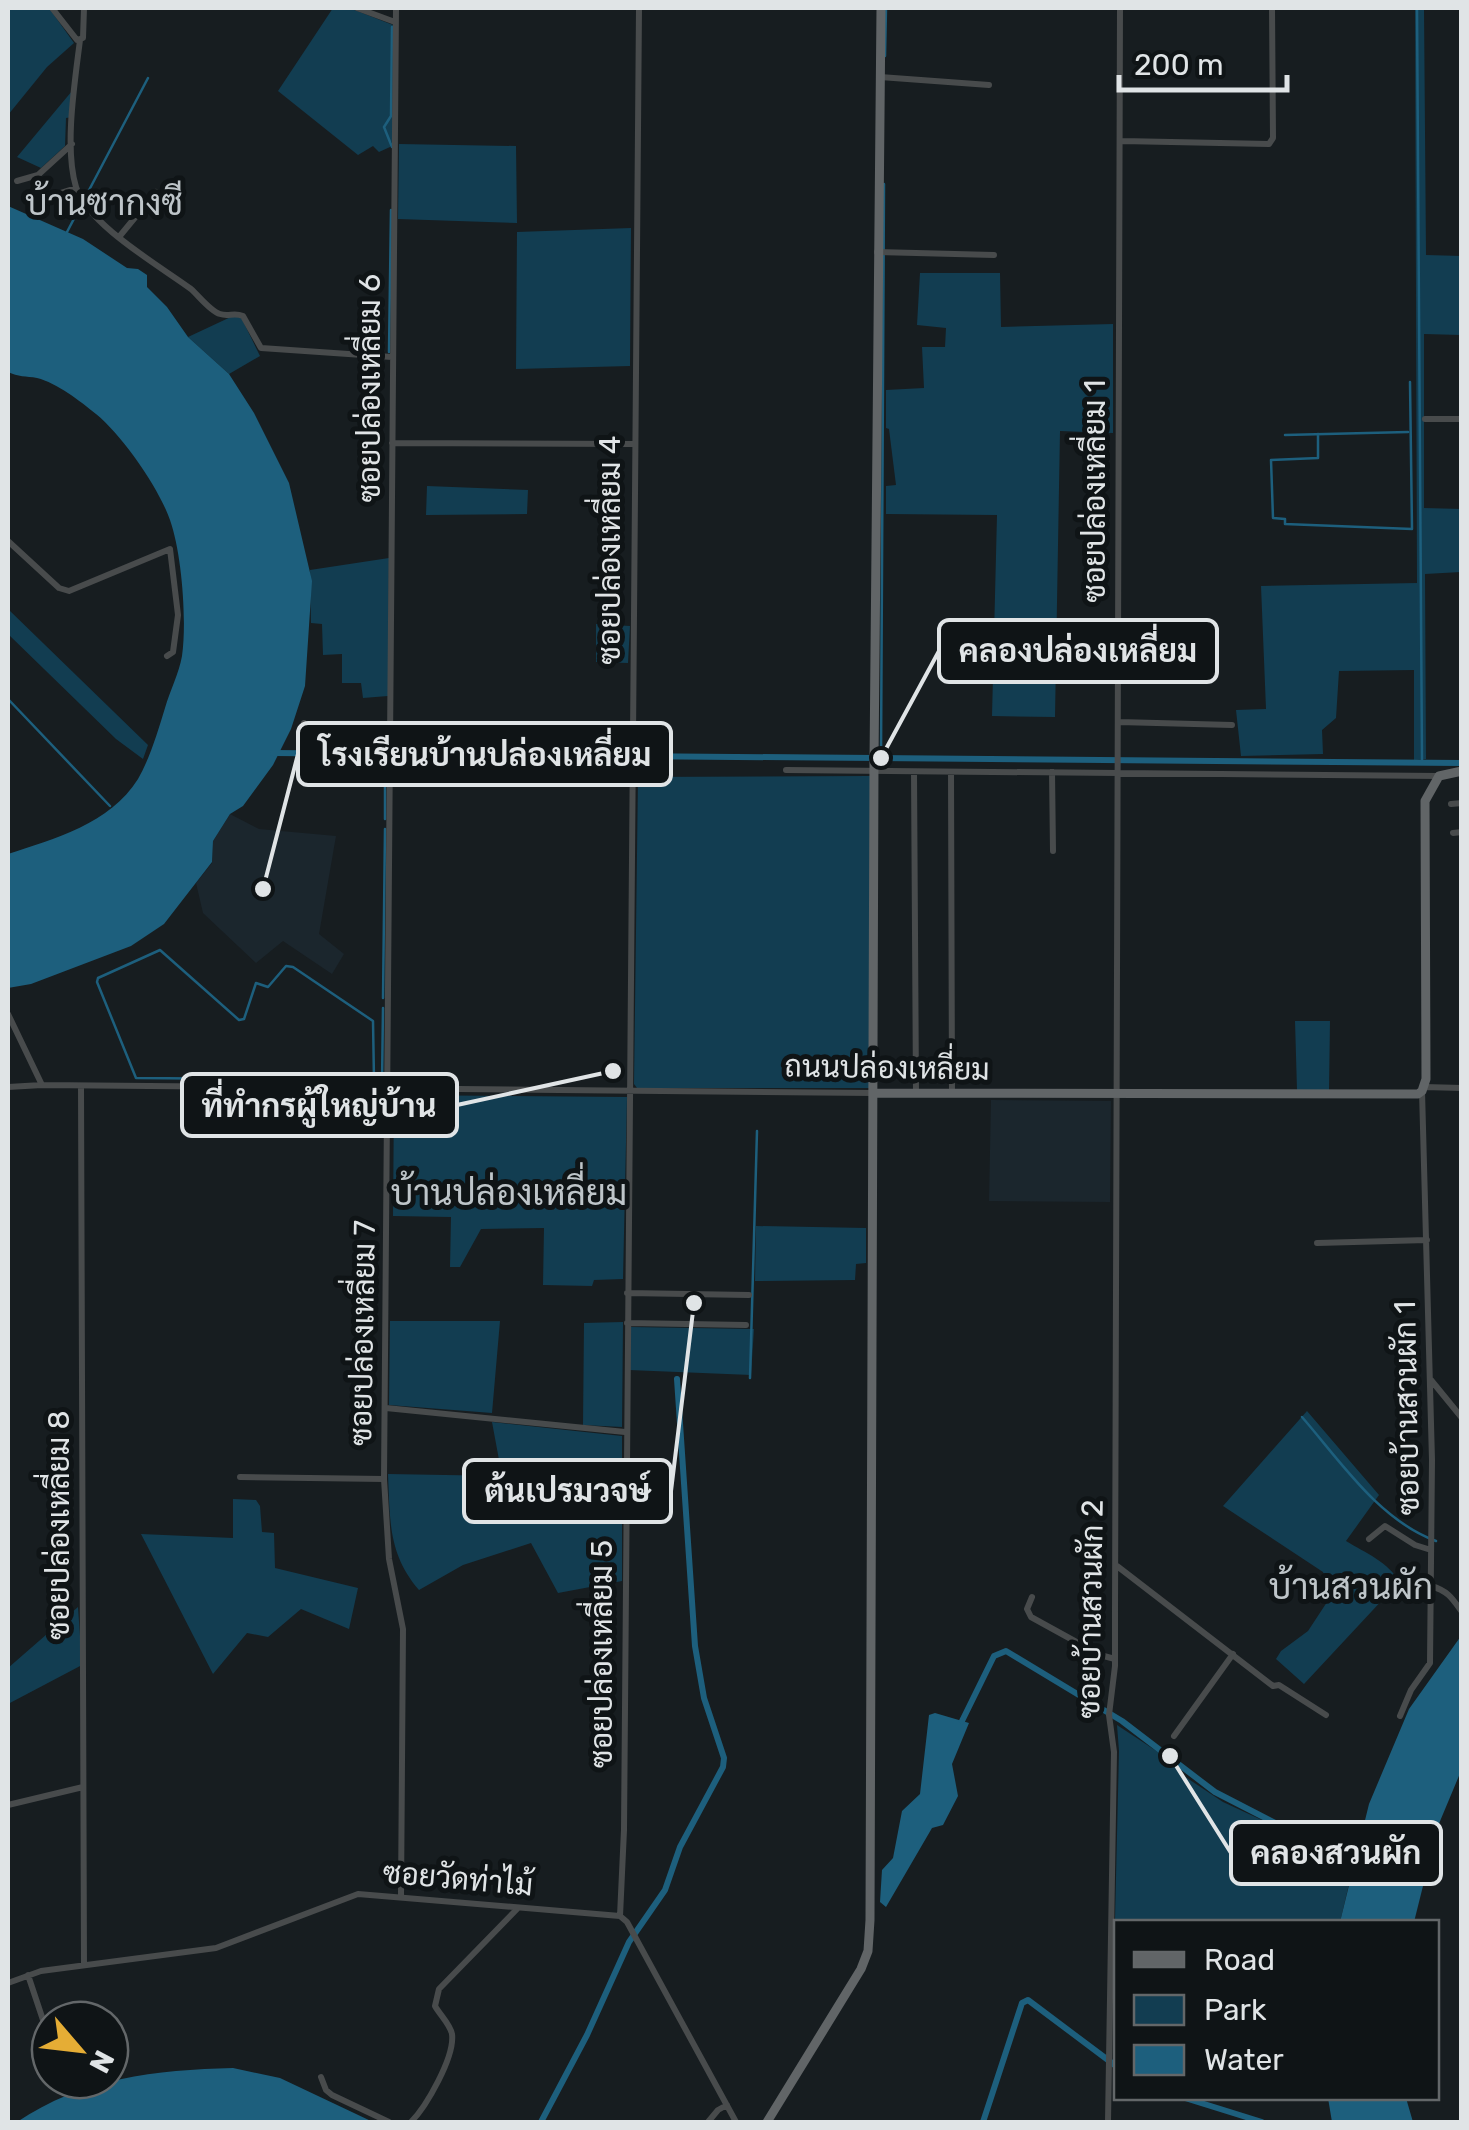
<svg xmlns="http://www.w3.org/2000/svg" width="1469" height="2130" viewBox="0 0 1469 2130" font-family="Rubik,Sarabun,sans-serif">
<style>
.built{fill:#1b262d}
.green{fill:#123d51}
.water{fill:#1d5f7d}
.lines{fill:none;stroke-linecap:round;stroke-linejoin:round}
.stream{stroke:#1d5f7d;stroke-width:2.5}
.canal{stroke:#1d5f7d;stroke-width:6}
.street{stroke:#484b4c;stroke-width:6}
.secondary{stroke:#616567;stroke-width:9}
.labels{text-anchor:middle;stroke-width:10;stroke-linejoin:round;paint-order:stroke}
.street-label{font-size:30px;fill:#e0e4e6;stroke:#0f1416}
.quarter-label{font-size:35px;fill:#bec5c9;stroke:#0f1416}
.leader{fill:none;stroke:#e0e4e6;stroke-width:4}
.callout-dot{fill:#e0e4e6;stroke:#0f1416;stroke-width:4}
.callout{fill:#0f1416;stroke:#e0e4e6;stroke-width:4}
.callout-label{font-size:32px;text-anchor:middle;font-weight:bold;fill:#e0e4e6}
</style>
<rect width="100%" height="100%" fill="#171d20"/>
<path class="built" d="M230,814L259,829L336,836L319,934L344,954L332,974L283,941L256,963L203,913L196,883L212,863L213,841Z
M991,1100L1111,1101L1110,1202L989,1201Z"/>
<path class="green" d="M8,8H49L74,43L47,67L8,115Z
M333,8L352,9L393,25V138L390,147L379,152L373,146L358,155L278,91Z
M1415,8H1424L1426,255L1462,256L1461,335L1424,334V508L1462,509L1461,572L1425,574L1426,759L1414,760V670L1339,671L1336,718L1322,730L1323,754L1241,756L1236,710L1266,709L1261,586L1417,583Z
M72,91V117L66,118L65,146L41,168L17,157Z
M399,144L516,146L517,223L398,219Z
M631,228L630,366L516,369L517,232Z
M920,273H1000L1001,327L1113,324V433L1060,431L1055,717L992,716L997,515L886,514V486L896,485L889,429L886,428V390L924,388L922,347H945L946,328L917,325Z
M235,315H240L260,356L229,374L188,337Z
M427,486L528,490L527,514L426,515Z
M389,558L388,696L363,698L361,683H342V654L323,655L322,624L311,623L310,570Z
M8,609L148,745L143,759L116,739L8,634Z
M596,624L630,626L628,663L596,662Z
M870,776L869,1088H637L634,1084L638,777Z
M1295,1021H1330L1329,1091L1297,1090Z
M394,1095L627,1097L623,1279L594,1280L592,1286L543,1285L544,1228L481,1229L460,1267H450L451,1217L393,1216Z
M756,1226L866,1228V1263L856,1264L855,1280L755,1281Z
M390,1321H500L492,1413L389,1405Z
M623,1322L622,1427L583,1425L584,1323Z
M631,1327L754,1329L751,1375L629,1370Z
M1307,1411L1379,1495L1346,1541C1364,1552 1390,1563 1399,1582L1304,1684L1276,1659L1281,1651L1308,1631L1331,1596L1323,1572L1223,1506Z
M492,1422L622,1436V1581L558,1593L531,1543L463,1565L419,1590C388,1554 390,1520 388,1474L502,1476Z
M233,1499L256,1500L260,1506L262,1532L274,1533L275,1568L358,1588L349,1629L301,1609L268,1637L247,1633L213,1674L141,1534L233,1538Z
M78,1607L82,1665L8,1704V1668Z
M1117,1725L1167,1758L1184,1776L1223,1802L1354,1863L1340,1922L1115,1920L1119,1751Z"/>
<path class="water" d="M8,206L83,239L127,268L138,269L147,275V287L167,307L188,337L229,374L254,413L289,483L312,581L305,686L291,729L273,765L243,806L230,814L213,841L212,862L164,924L131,946L31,984L8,988V854C54,839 110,824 138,779C150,758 158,731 165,708C170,691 179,673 182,656C187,621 182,554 170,520C159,488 122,435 96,414C80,401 57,383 37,378C26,376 18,377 8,372Z
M1461,1636V1771L1438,1826L1414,1922H1340L1369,1804L1409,1709Z
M935,1713L969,1723L952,1764L958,1796L943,1825L932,1828L886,1907L880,1902L882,1870L893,1858L902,1811L920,1794L929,1715Z
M233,2068L280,2078L373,2122H17C82,2078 156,2070 233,2068Z
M1328,2098H1406L1413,2122H1332Z"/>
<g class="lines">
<path class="stream" d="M1417,8L1422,762
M392,27L391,116L384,127L392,147
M885,56L886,8
M67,232L148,78
M389,352L391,210
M1318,434V458L1271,460L1273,518L1285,519V524L1412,529L1410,382
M1285,435L1408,432
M8,699L110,806
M881,758L884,184
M385,765V754
M385,819V774
M160,950L239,1020L244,1019L256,983L268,987L286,966L293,967L373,1021L374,1080L136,1078L97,982L98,978Z
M383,998L385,829
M382,1084L383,1008
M750,1378L757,1131
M1302,1417C1341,1462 1379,1520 1436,1541"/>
<path class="canal" d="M273,753L1462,763
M962,1721L994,1656L1006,1651L1122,1721L1215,1792L1283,1827L1360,1861
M1185,2098L1262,2122
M541,2122L587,2035L629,1942L665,1890L680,1847L723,1767L724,1758L704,1698L695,1646L677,1379
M983,2122L1022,2003L1028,2000L1116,2066"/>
<path class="street" d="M52,8L77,40L83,38L84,8
M357,8L395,22
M396,8L384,1479L389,1559L403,1629L401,1896
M80,40C75,81 64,148 76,187C88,225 160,266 191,289C199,296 210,311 220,314C229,317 234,312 243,316L261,348L392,357
M880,77L989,85
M1122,141L1269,144L1273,138L1272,8
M17,181L38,175L72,144
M41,210L54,195L76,188
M119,237L156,192
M877,252L994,255
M1425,419H1462
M392,443L633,444
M8,541L59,588L69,591L170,549L178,615L173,652L167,656
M1119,722L1232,725
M304,723L309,742L338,746L489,743
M372,745V769
M350,769H633
M786,770L1439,776
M914,772L916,1093
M951,772L952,1094
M1052,772L1053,851
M391,776H440L449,779
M1451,804L1462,803
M1453,833L1462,832
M8,1014L42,1085
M81,1086L84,1965
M8,1087L42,1085L873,1093
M1424,1087L1462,1088
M1317,1243L1427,1240
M627,1293L749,1295
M627,1323L746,1325
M1431,1380L1462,1418
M386,1408L625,1432
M240,1477L384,1479
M1369,1539L1385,1526L1415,1545L1431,1550
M1117,1566L1273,1686L1279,1685L1326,1715
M1431,1586C1448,1591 1452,1598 1462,1612
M1032,1597L1027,1609L1031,1617L1100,1655L1115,1659
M1400,1716L1411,1690L1430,1663L1432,1460L1422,1091
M1174,1736L1233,1654
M8,1805L83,1787
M620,1916L624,1830L639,8
M28,1975L50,2041
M8,1983L41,1971L216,1948L358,1894L620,1916L627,1922L736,2122
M321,2077L326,2090L332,2095L389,2122
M411,2122C426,2107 455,2057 452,2034C450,2024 440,2015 435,2006L439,1989L518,1908
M708,2122L718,2110L727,2105
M1108,2122L1114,1752L1109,1715L1115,1666V1612L1120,8"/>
<path class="secondary" d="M873,1093L1418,1094L1422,1091L1426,1079L1425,801L1439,776L1462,771
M767,2122L861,1969L868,1951L870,1920L874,762L881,8"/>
</g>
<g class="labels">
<g class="street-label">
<text transform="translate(370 388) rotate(-90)" y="10">ซอยปล่องเหลี่ยม 6</text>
<text transform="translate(1095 491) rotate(-90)" y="10">ซอยปล่องเหลี่ยม 1</text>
<text transform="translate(610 550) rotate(-90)" y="10">ซอยปล่องเหลี่ยม 4</text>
<text transform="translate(887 1068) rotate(1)" y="10">ถนนปล่องเหลี่ยม</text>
<text transform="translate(363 1333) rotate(-89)" y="10">ซอยปล่องเหลี่ยม 7</text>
<text transform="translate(1407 1408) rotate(-91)" y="10">ซอยบ้านสวนผัก 1</text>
<text transform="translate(59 1525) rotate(-90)" y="10">ซอยปล่องเหลี่ยม 8</text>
<text transform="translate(1091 1609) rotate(-89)" y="10">ซอยบ้านสวนผัก 2</text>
<text transform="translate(602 1654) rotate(-90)" y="10">ซอยปล่องเหลี่ยม 5</text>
<text transform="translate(458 1879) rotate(5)" y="10">ซอยวัดท่าไม้</text>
</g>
<g class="quarter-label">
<text x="104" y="215">บ้านซากงซี</text>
<text x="509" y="1205">บ้านปล่องเหลี่ยม</text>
<text x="1351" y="1599">บ้านสวนผัก</text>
</g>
</g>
<path class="leader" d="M881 758L939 651M263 889L298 754M613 1071L457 1105M694 1303L671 1491M1170 1756L1231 1853"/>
<g class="callout-dot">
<circle cx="881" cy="758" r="10"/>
<circle cx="263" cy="889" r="10"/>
<circle cx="613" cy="1071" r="10"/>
<circle cx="694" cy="1303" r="10"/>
<circle cx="1170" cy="1756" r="10"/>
</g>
<g class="callout">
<rect x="939" y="620" width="278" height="62" rx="10"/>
<rect x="298" y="723" width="373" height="62" rx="10"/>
<rect x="182" y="1074" width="275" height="62" rx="10"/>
<rect x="464" y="1460" width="207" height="62" rx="10"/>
<rect x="1231" y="1822" width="210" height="62" rx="10"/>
</g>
<g class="callout-label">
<text x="1078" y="662">คลองปล่องเหลี่ยม</text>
<text x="485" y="766">โรงเรียนบ้านปล่องเหลี่ยม</text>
<text x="319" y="1117">ที่ทำกรผู้ใหญ่บ้าน</text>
<text x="568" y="1502">ต้นเปรมวจษ์</text>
<text x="1336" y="1864">คลองสวนผัก</text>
</g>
<rect width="1469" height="2130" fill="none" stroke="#e0e4e6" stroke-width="20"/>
<rect x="1114" y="1920" width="325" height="180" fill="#0f1416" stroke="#636769" stroke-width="2.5"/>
<rect x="1134" y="1952" width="50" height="15" fill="#616567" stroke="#636769" stroke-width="2.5"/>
<text x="1204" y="1970" font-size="30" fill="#e0e4e6">Road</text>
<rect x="1134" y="1995" width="50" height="30" fill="#123d51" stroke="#636769" stroke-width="2.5"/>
<text x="1204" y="2020" font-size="30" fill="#e0e4e6">Park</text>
<rect x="1134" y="2045" width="50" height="30" fill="#1d5f7d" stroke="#636769" stroke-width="2.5"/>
<text x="1204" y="2070" font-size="30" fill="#e0e4e6">Water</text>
<g transform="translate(80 2050) rotate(118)"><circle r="48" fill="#0f1416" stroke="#636769" stroke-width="2.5"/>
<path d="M0-8L18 38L0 25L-18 38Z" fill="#e5ad35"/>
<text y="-15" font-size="28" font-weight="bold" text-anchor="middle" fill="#e0e4e6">N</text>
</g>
<path d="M1119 75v15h168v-15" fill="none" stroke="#e0e4e6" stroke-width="5"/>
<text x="1134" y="75" font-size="30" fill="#e0e4e6" stroke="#0f1416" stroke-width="8" paint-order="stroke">200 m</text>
</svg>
